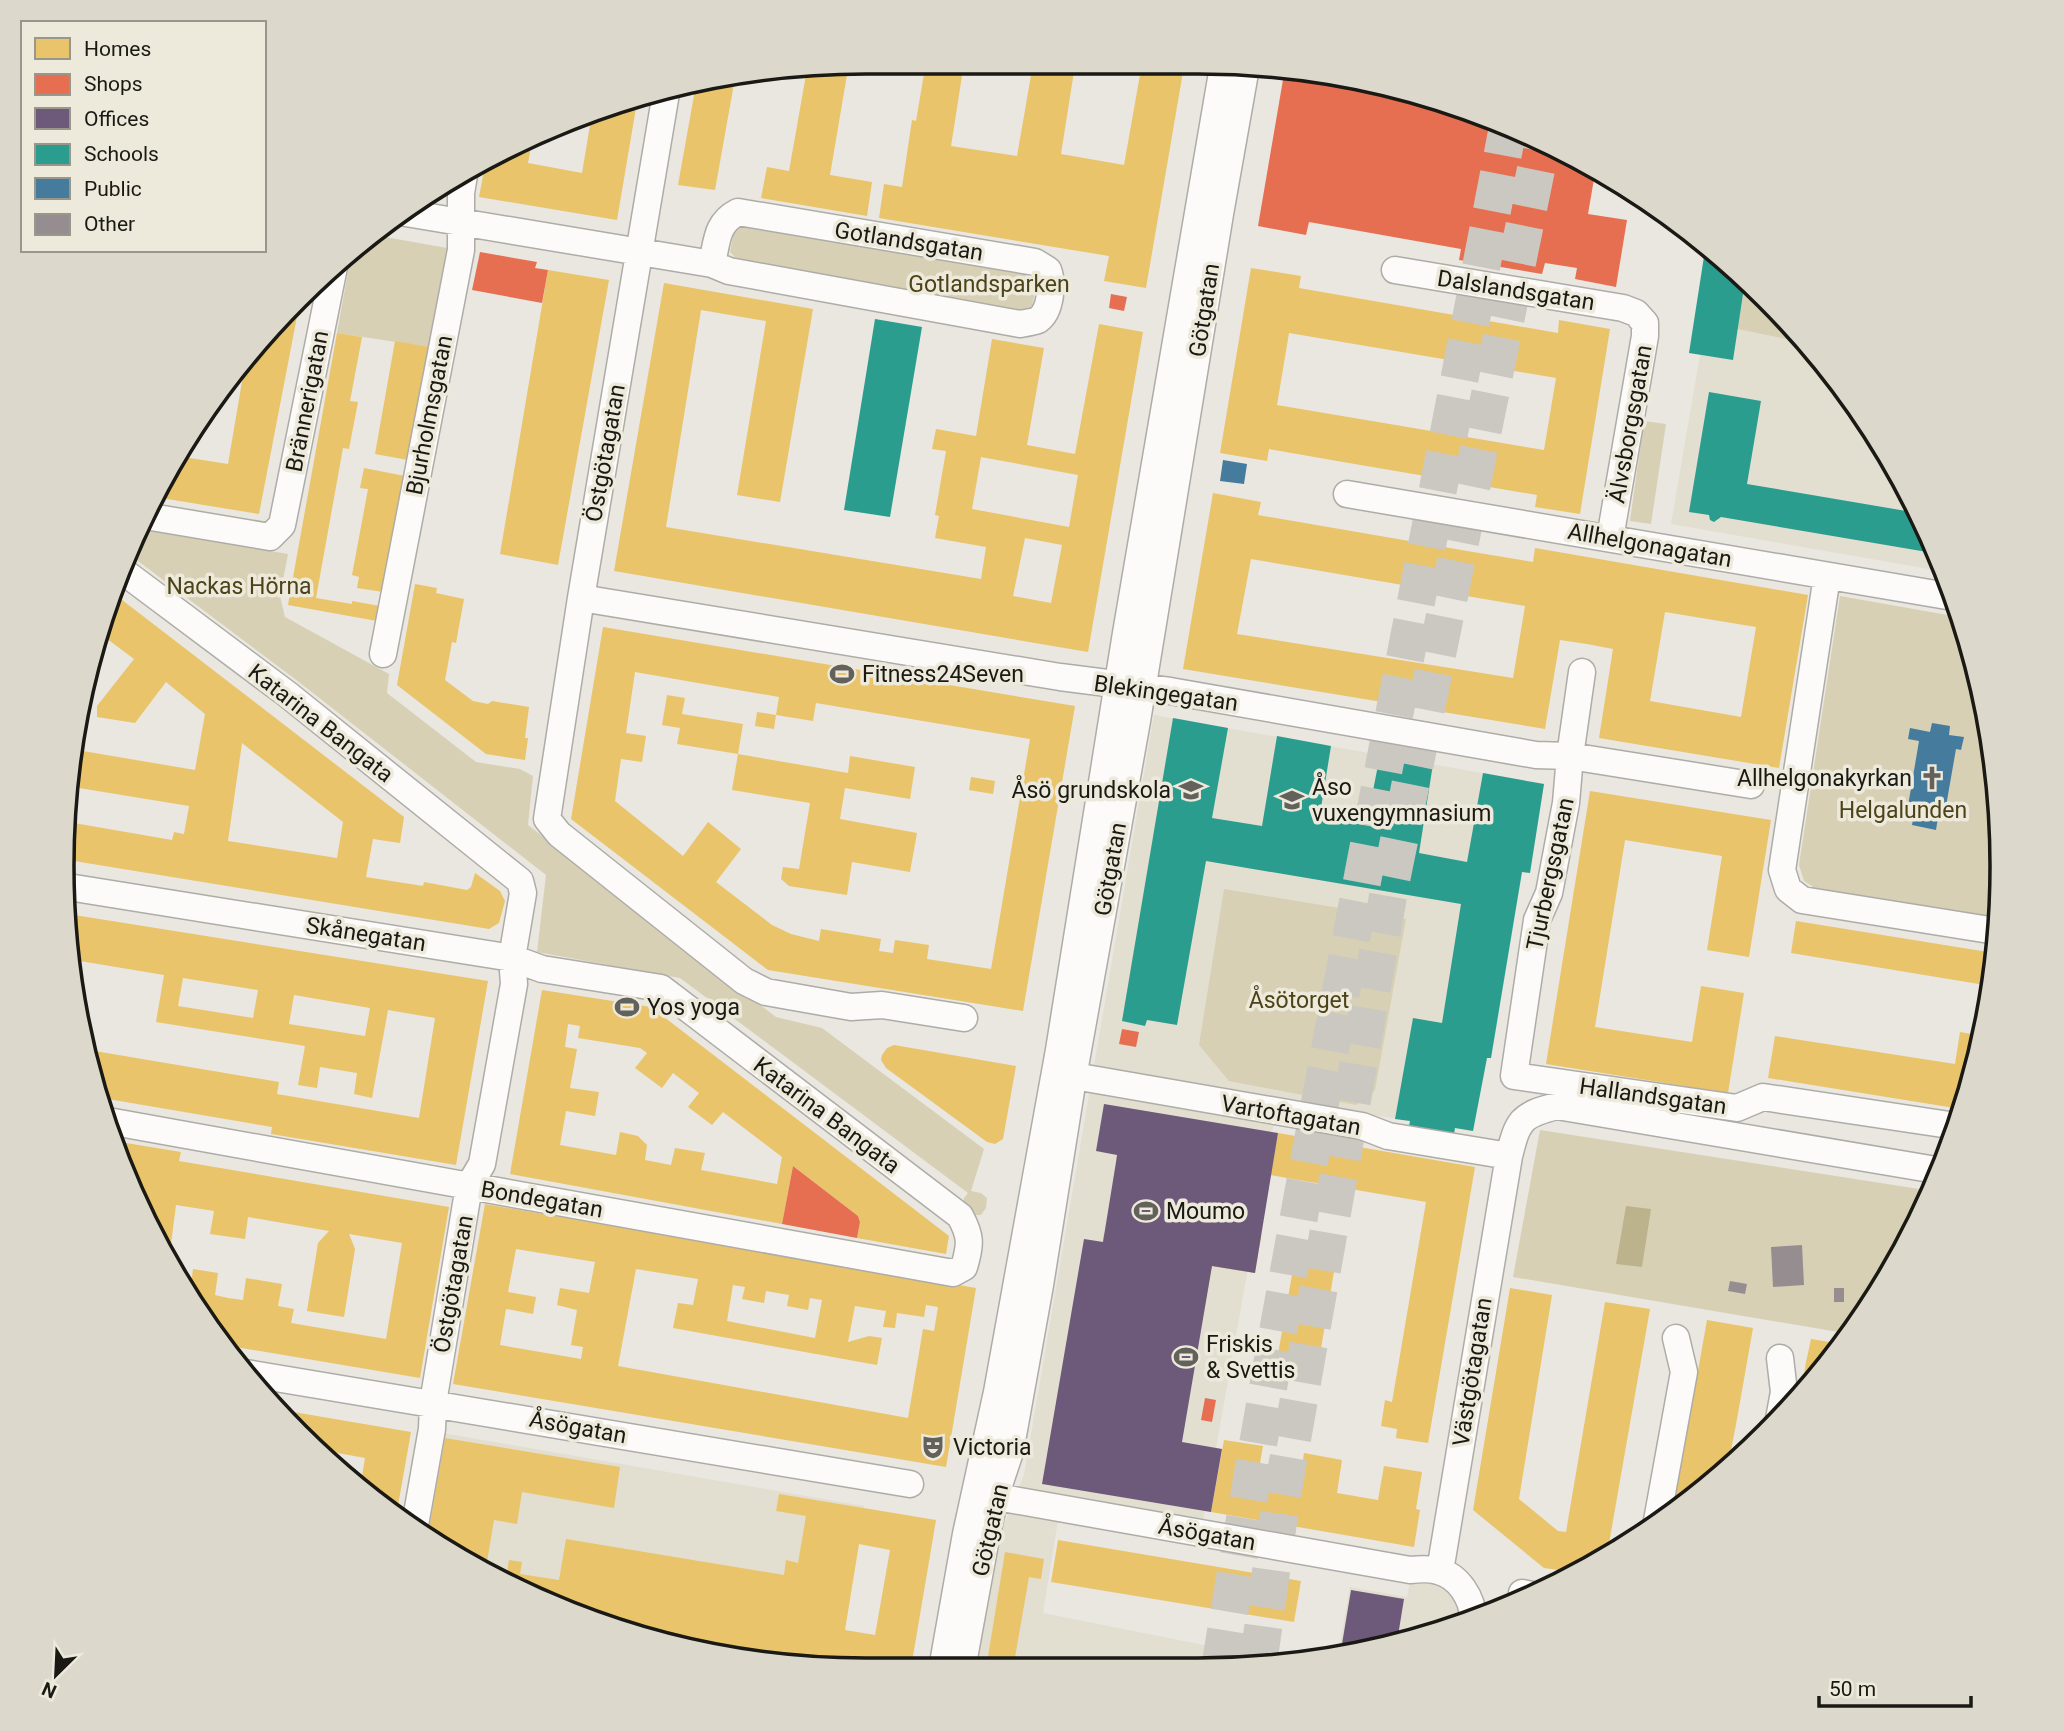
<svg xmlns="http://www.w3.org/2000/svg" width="2064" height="1731" viewBox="0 0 2064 1731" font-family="Roboto,sans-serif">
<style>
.built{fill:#e2dfd0}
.green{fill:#d7d0b5}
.water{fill:#bcb38c}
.homes{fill:#e9c46a;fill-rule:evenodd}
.shops{fill:#e76f51}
.offices{fill:#6d597a}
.schools{fill:#2a9d8f}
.public{fill:#457b9d}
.building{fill:#968d91}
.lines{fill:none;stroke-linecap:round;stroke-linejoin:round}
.highway-tunnel{stroke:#cac8c1;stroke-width:38;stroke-dasharray:38 19;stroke-linecap:butt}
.minor-casing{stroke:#aeaca7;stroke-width:29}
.minor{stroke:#fcfbfa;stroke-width:26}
.labels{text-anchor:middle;stroke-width:7;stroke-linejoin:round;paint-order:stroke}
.street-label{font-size:23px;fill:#1a1914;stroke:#edeadc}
.park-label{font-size:23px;fill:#4c4319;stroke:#edeadc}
.poi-label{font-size:23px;fill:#1a1914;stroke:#edeadc;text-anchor:start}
.rim{fill:none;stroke:#1a1914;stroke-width:3.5}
</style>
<rect width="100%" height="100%" fill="#e9e7e0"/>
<path class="built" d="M1714,251L1745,281L1737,329L1810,344L1867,419L1942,558L1946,572L1671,524L1700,355Z
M1154,715L1544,784L1530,873L1522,872L1491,1058H1487L1473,1131L1455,1128L1454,1134L1409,1126L1410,1121L1278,1099L1201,1533L1060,1508L1043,1613L1214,1647L1210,1669H975L996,1545L1024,1475Z
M431,1431L864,1506L835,1668H812L607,1627L463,1562L416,1526Z
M1412,1571H1441L1475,1618L1356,1654L1338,1656L1350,1587L1407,1597Z"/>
<path class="green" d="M749,219L1026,267L1038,279L1032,306L1016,313L742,265L730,252L735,226Z
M374,235L447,248L429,347L337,333L352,250Z
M1745,281L1803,335L1810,344L1737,329Z
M1644,421L1666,424L1651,524L1630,521Z
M138,529L288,554L280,596L285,617L389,674L387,693L476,762L520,769L533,776L528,825L776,1017L822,1028L984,1149L971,1191L981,1193L987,1198L986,1208L981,1215H972L963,1207L964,1198L968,1193L680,978L537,952L546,875L295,679L126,552Z
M1840,596L1959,617L1987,709L2003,866L1997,919L1824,894L1804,881L1799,865Z
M1224,889L1406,919L1375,1090L1356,1105L1229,1081L1199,1045Z
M1540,1130L1932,1191L1867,1313L1850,1334L1513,1277Z"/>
<path class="water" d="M1626,1206L1651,1209L1642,1267L1616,1264Z"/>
<path class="homes" d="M926,62L964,63L951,146L1017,156L1033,64L1075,65L1061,154L1124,165L1141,69L1126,65L1184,66L1146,288L1104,281L1109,256L879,218L884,184L902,187L912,120L916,121Z
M849,63L830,175L872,182L867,216L761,198L767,167L789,171L807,69Z
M735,78L715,190L678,185L696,84Z
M638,96L617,220L479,197L486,160L509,144L533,136L528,163L582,173L592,113Z
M1251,268L1301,276L1299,288L1558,333L1559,320L1610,329L1580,514L1535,507L1537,495L1343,462L1269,449L1267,461L1220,453ZM1289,333L1556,378L1544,450L1277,405Z
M548,270L609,280L558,565L500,554Z
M664,283L813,309L780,502L737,495L766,321L701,310L666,527L981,579L986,547L935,538L939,516L935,515L946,451L932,449L936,429L976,436L992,339L1044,348L1027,445L1075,454L1099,324L1143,332L1088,652L614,571ZM981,457L1078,475L1069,527L972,509ZM1025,538L1062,545L1051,603L1013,596Z
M300,301L259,514L155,497L177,456L228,464L245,364Z
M337,333L362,337L350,401L358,402L349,449L343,448L316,598L352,604V601L380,606L377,621L288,605Z
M395,341L429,347L408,460L375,454Z
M364,468L405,476L383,592L357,588L359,577L352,575L368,489L360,488Z
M1213,493L1261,502L1258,515L1473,552L1533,562L1535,548L1808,595L1779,768L1599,738L1613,649L1587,644L1560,640L1545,729L1183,669ZM1251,559L1525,606L1513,678L1237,634ZM1665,612L1756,627L1741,717L1650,701Z
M415,584L437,588L436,593L464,599L456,643L452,642L445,680L473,701L488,704L492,701L529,707L525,738H528L525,760L486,754L397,685Z
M113,593L404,817L400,843L373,839L366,877L423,886L424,882L467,890L471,887L475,873L500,891L505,901L499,923L489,929L68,860V822L172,840L174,832L184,834L189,806L73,787L76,770L68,768L71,749L195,770L205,714L166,682L135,723L97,717V706L134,659L102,635ZM242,743L343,822L337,858L228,841Z
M603,627L1075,706L1023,1011L768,970L571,819ZM635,672L779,697L776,715L813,721L816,703L1030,739L991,969L927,959L929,945L895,940L893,953L879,951L881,939L821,929L819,941L791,934L772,925L716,882L741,849L708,822L683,856L615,801L621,759L642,762L646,736L626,733Z
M667,695L685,698L682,714L743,724L738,754L677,744L680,728L662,725Z
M757,712L776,715L774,729L755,726Z
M738,754L848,773L850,756L915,767L910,799L845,788L840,819L917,833L910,872L852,862L847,895L789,886L781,879L783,867L799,869L810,803L732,790Z
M971,777L995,781L993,794L969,790Z
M1590,791L1771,820L1749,957L1707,950L1722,856L1625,840L1595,1027L1692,1042L1701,986L1744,993L1728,1093L1546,1064Z
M68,914L488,981L456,1165L271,1134L272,1127L102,1098L89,1050L279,1082L277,1094L419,1118L435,1018L388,1010L372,1098L354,1094L357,1073L320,1067L317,1088L298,1085L305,1046L156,1022L164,975L68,959ZM183,978L258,990L253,1018L178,1006ZM294,995L370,1008L365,1036L289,1024Z
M1796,921L1994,953L1991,986L1791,953Z
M542,990L651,1007L949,1236L946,1254L857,1238L860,1222L858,1216L793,1166L782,1224L510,1174ZM568,1024L580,1026L578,1038L640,1048L647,1053L635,1068L662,1088L673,1073L699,1093L688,1107L712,1125L723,1112L782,1157L777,1184L701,1170L705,1153L675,1148L671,1165L645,1160L647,1145L638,1136L620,1132L616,1155L560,1145L566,1111L595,1116L599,1092L570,1088L577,1049L565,1047Z
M1960,1032L1983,1036L1961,1109L1768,1078L1775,1036L1955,1064Z
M894,1045L1016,1066L1003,1139L995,1144L987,1142L886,1068L881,1060L882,1055L887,1048Z
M1278,1133L1475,1167L1428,1443L1396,1438L1397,1429L1381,1426L1385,1400L1392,1402L1426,1202L1270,1175Z
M114,1141L181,1152L179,1161L449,1207L420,1378L224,1345L197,1313L185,1290L190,1291L193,1269L218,1273L215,1295L228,1298L243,1300L246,1278L282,1284L278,1306L294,1309L291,1323L386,1339L402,1243L349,1234L355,1249L344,1317L307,1311L318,1243L329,1231L248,1217L245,1239L210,1234L214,1211L176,1205L171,1244L160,1243L142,1210L145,1193L132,1191L122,1173Z
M1156,1174L1196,1180L1189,1225L1261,1237L1255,1273L1212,1266L1200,1333L1160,1327L1169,1272L1100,1260L1104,1233L1145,1240Z
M485,1204L976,1288L946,1467L453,1384ZM516,1249L595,1262L589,1293L560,1288L557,1305L577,1310L571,1345L583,1347L581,1359L500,1345L506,1309L533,1314L536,1297L508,1292ZM636,1269L698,1279L693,1305L678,1303L673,1328L877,1365L882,1338L869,1336L848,1342L855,1306L886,1311L883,1327L895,1328L897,1313L924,1317L926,1305L938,1307L934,1331L923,1329L908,1418L618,1366ZM733,1285L745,1287L742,1299L764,1303L766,1291L789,1295L787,1306L808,1310L810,1298L822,1300L815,1338L727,1321Z
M1298,1241L1338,1248L1316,1378L1275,1371Z
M1510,1288L1552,1295L1519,1499L1558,1531L1566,1532L1605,1302L1650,1309L1607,1555L1574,1572L1544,1568L1473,1510Z
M1707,1320L1753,1328L1737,1419L1728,1466L1673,1511Z
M1811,1339L1841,1344L1801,1393L1806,1362Z
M276,1409L411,1432L397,1511L361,1483L365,1458L327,1451L326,1457L297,1434Z
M445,1438L620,1467L614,1508L522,1492L517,1524L494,1520L486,1568L507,1572L509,1560L522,1562L520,1574L559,1580L566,1539L784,1575L786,1560L798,1563L806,1516L776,1511L779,1494L936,1520L911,1668H854L604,1626L463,1562L428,1535ZM859,1544L890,1550L875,1635L845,1630Z
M1224,1440L1263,1446L1257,1480L1299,1487L1304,1453L1342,1460L1337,1493L1378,1500L1384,1466L1422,1472L1416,1509L1420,1510L1414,1547L1211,1512Z
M1058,1540L1301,1581L1294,1622L1051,1582Z
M1005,1552L1044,1559L1041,1579L1029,1577L1013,1669H986Z"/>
<path class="shops" d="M1285,68H1303L1407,89L1554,144L1601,174L1595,173L1588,214L1627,220L1616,287L1575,279L1577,268L1545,263L1542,274L1459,260L1461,249L1309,222L1306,235L1258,226Z
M480,252L537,262L535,268L548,270L542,303L472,290Z
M1111,294L1127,297L1124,311L1109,308Z
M1122,1029L1139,1032L1136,1047L1119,1044Z
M793,1166L858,1216L860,1222L857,1238L782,1224Z
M1205,1398L1216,1400L1212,1422L1201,1420Z"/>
<path class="offices" d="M1104,1104L1278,1133L1255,1273L1212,1266L1182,1442L1222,1449L1211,1512L1042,1484L1084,1239L1103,1242L1116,1162L1117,1155L1096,1151Z
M1351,1590L1404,1599L1397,1642L1356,1654L1340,1656Z
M1208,1656L1249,1664V1665L1206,1669Z"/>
<path class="schools" d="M1705,250L1714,251L1745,281L1733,360L1689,353Z
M875,319L922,327L890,517L844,510Z
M1709,392L1761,401L1747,484L1918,513L1939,554L1721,517L1714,522L1710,520L1709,515L1689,512Z
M1173,718L1228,728L1212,818L1262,826L1277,736L1331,746L1321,808L1368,816L1380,755L1433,764L1419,853L1467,862L1483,773L1544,784L1530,873L1522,872L1491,1058H1487L1473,1131L1455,1128L1454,1134L1409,1126L1410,1121L1395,1119L1413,1018L1442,1023L1461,904L1206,861L1177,1025L1147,1020L1145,1026L1122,1021Z"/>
<path class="public" d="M1223,460L1247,464L1244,484L1220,481Z
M1932,723L1950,726L1949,735L1964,737L1961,750L1956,749L1945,812L1939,811L1936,830L1912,825L1915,808L1908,806L1919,741L1908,739L1910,728L1930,732Z"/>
<path class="building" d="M1802,1245L1804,1285L1773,1287L1771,1247Z
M1730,1281L1747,1284L1745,1294L1728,1291Z
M1834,1288H1844V1302H1834Z"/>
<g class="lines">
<path class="highway-tunnel" d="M1258,1664L1281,1501L1390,885L1542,140
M1220,1668C1305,1152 1410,640 1508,127"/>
<g class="minor-casing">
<path id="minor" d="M667,87L581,598L547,819L559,834L744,981L766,992L851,1007L882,1005L964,1018
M738,212L1035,262L1048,270C1053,283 1051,311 1038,320C1033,322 1026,323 1020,324L729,271L712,264C717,242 716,223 738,212Z
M406,213L712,264
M1395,270L1623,308L1636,313L1645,323V336L1610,538
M1347,494L1953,597
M145,516L270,537L282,525L335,262
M120,569L287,694L520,881L523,893L512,958L514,984L482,1164L469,1186L433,1403L432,1429L415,1525
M1827,576L1782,870L1788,889L1802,900L1996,931
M581,598L1060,677L1170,691L1536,755L1570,756L1751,785
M383,654L461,250V193L464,175
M1582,672L1570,756L1566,803L1549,893L1537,920L1514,1076L1737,1108L1763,1097L1956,1126
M68,887L512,958L542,969L661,988L960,1216C971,1236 971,1244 964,1267L953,1273L108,1121
M1074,1076L1362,1126L1388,1136L1509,1156
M246,1373L910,1484
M1779,1419L1784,1392L1780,1358
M980,1494L1410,1570C1419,1569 1429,1568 1438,1571C1459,1576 1473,1599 1473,1619
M1656,1526L1684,1372L1676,1338
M1440,1571L1509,1156C1518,1121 1520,1115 1557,1106L1942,1171
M1522,1593L1532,1595
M942,1669L966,1534L997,1392L1059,1050L1126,633L1223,67
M962,1669L986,1538L995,1497L1010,1452L1040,1285L1074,1072L1137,721L1220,214L1246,67"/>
</g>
<use href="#minor" class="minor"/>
</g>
<defs>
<g id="stadium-bare" transform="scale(1.89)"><path d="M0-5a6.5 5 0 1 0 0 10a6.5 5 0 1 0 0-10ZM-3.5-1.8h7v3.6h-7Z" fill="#62615b" stroke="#edeadc" stroke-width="2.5" paint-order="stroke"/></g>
<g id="church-bare" transform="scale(1.89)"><path d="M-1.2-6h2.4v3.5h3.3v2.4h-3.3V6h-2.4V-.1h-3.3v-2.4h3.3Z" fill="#62615b" stroke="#edeadc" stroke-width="2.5" paint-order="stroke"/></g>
<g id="school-bare" transform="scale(1.89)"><path d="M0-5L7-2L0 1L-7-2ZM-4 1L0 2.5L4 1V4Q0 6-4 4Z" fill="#62615b" stroke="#edeadc" stroke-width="2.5" paint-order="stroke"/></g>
<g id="theatre-bare" transform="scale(1.89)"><path d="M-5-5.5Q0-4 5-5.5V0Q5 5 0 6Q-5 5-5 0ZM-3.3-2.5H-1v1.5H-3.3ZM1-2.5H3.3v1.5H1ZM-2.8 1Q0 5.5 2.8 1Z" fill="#62615b" stroke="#edeadc" stroke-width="2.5" paint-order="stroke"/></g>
</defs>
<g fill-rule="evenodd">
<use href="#stadium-bare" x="842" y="674"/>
<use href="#church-bare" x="1932" y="778"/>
<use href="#school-bare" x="1191" y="790"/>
<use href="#school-bare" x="1292" y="800"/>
<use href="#stadium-bare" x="627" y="1007"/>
<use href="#stadium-bare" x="1146" y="1211"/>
<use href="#stadium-bare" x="1186" y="1357"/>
<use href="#theatre-bare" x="933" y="1447"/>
</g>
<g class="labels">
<g class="street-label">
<text transform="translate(909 241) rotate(9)" y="8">Gotlandsgatan</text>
<text transform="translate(1516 290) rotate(9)" y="8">Dalslandsgatan</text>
<text transform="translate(1204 310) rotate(-81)" y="8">Götgatan</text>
<text transform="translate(307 401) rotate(-79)" y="8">Brännerigatan</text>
<text transform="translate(429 415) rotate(-79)" y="8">Bjurholmsgatan</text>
<text transform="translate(1630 424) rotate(-80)" y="8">Älvsborgsgatan</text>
<text transform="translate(605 453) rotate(-80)" y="8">Östgötagatan</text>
<text transform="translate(1650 545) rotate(10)" y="8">Allhelgonagatan</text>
<text transform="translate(1166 693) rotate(8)" y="8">Blekingegatan</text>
<text transform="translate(321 723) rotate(38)" y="8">Katarina Bangata</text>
<text transform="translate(1110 869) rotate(-80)" y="8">Götgatan</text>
<text transform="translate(1550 874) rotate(-78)" y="8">Tjurbergsgatan</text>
<text transform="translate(366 934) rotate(9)" y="8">Skånegatan</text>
<text transform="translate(1653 1096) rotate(8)" y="8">Hallandsgatan</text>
<text transform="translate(827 1115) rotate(37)" y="8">Katarina Bangata</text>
<text transform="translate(1291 1115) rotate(10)" y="8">Vartoftagatan</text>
<text transform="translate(542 1199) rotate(10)" y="8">Bondegatan</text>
<text transform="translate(453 1284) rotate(-80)" y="8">Östgötagatan</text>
<text transform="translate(1472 1372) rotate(-81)" y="8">Västgötagatan</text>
<text transform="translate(578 1427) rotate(10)" y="8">Åsögatan</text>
<text transform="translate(990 1530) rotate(-77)" y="8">Götgatan</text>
<text transform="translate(1207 1534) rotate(10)" y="8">Åsögatan</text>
</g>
<g class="park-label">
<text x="989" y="292">Gotlandsparken</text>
<text x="239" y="594">Nackas Hörna</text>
<text x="1903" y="818">Helgalunden</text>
<text x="1299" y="1008">Åsötorget</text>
</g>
<g class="poi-label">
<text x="862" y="682">Fitness24Seven</text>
<text x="1912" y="786" text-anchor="end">Allhelgonakyrkan</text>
<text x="1312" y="795">Åso<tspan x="1312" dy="26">vuxengymnasium</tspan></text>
<text x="1171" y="798" text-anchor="end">Åsö grundskola</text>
<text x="647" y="1015">Yos yoga</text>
<text x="1166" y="1219">Moumo</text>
<text x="1206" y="1352">Friskis<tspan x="1206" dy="26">&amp; Svettis</tspan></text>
<text x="953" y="1455">Victoria</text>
</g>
</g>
<path d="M0 0H2064V1731H0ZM866 74H1198A792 792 0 0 1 1990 866V866A792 792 0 0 1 1198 1658H866A792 792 0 0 1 74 866V866A792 792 0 0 1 866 74Z" fill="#dcd9cc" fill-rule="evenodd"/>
<path class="rim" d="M866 74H1198A792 792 0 0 1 1990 866V866A792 792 0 0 1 1198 1658H866A792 792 0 0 1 74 866V866A792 792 0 0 1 866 74Z"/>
<rect x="21" y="21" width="245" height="231" fill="#edeadc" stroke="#99968c" stroke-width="2"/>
<rect x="35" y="38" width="35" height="21" fill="#e9c46a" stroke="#99968c" stroke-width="2"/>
<text x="84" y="56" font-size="21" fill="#1a1914">Homes</text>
<rect x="35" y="74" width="35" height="21" fill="#e76f51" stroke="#99968c" stroke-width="2"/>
<text x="84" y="91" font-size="21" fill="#1a1914">Shops</text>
<rect x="35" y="108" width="35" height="21" fill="#6d597a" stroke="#99968c" stroke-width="2"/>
<text x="84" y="126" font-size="21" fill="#1a1914">Offices</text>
<rect x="35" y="144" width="35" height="21" fill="#2a9d8f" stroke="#99968c" stroke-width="2"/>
<text x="84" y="161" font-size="21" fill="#1a1914">Schools</text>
<rect x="35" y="178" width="35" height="21" fill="#457b9d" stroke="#99968c" stroke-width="2"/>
<text x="84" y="196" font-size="21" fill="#1a1914">Public</text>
<rect x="35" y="214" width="35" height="21" fill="#968d91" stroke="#99968c" stroke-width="2"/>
<text x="84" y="231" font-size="21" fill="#1a1914">Other</text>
<g transform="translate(56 1675) rotate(204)" stroke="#edeadc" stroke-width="5" paint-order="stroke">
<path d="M0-5L12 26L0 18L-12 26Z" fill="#1a1914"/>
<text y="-10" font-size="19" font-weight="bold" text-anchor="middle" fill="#1a1914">N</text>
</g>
<path d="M1819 1696v10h152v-10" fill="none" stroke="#1a1914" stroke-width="3.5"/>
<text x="1829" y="1696" font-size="21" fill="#1a1914" stroke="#edeadc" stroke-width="5" paint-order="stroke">50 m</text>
</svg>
